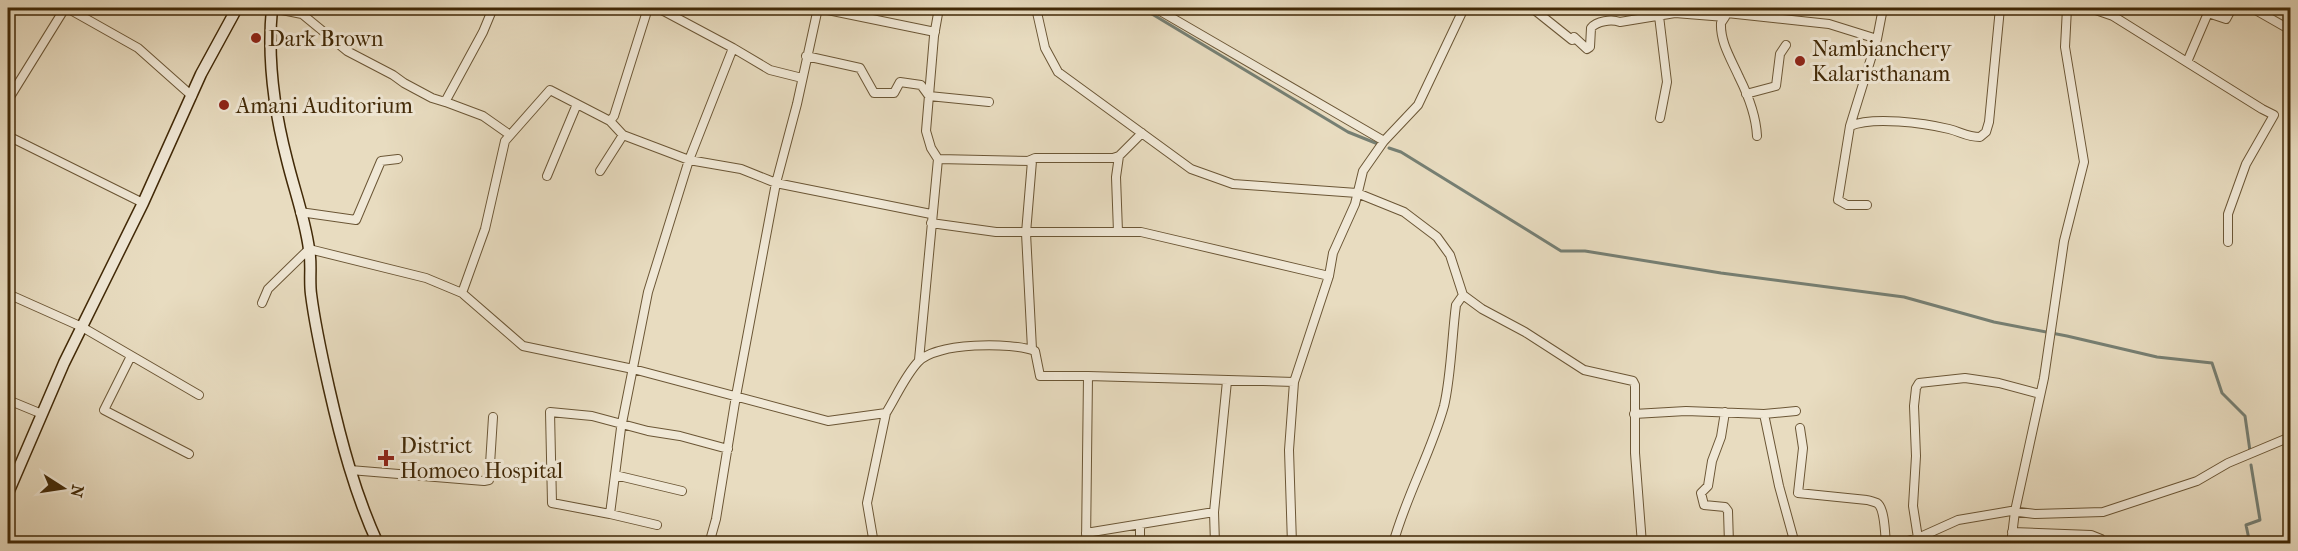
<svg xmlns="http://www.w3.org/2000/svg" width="2298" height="551" viewBox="0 0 2298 551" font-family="'IM FELL French Canon',serif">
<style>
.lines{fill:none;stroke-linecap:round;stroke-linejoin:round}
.stream{stroke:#767f73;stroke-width:3}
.street-casing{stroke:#6b5635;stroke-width:10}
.secondary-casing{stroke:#412907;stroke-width:13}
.street{stroke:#f0e8d6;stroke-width:8}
.secondary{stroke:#f0e8d6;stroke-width:10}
.poi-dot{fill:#8f2418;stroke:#f0e8d6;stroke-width:2}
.labels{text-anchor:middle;stroke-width:6;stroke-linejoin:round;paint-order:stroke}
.poi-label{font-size:22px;fill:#412907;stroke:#f0e8d6;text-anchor:start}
</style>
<rect width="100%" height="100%" fill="#e8dcc0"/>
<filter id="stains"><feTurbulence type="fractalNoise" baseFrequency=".00333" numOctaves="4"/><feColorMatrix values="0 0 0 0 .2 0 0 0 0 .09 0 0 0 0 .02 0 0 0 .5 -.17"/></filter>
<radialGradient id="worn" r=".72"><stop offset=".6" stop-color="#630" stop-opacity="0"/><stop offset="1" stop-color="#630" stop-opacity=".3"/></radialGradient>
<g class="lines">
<path class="stream" d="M1142,8L1348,132L1378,144
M1389,148L1401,152L1561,251H1585L1721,273L1904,297L1994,322L2067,336L2157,357L2212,363L2222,393L2245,416L2250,451
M2250,544L2246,525L2260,520L2251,465"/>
<g class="street-casing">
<path id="street" d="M67,8L138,48L192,96
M272,8L302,14L347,51L393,75L404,83L432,98L445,102L483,32L493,8
M658,8L733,48L689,160L648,292L622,423L621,428L610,514L552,503L550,412L592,416L648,431L680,436L728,449
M818,8L935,32
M1036,8L1045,48L1058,72L1191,169L1233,184L1357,193L1404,212L1437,237L1450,255L1463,295L1482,309L1525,332L1584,370L1633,381L1635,385V453L1642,544
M1155,8L1384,141
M1532,8L1572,40L1574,37L1587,49L1590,47L1591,28C1597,21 1611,19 1620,22L1675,13L1725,17L1727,13L1829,24L1877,39
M2090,8L2113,16L2262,109L2274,115L2246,164L2228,214V242
M2252,8L2287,28
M1659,16L1667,82L1660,118
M1725,17L1721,23C1720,42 1731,59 1739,77C1748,95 1756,115 1757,136
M733,48L770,70L802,78
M806,56L860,68L874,93H894L900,82L921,85L929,96L989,102
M2187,62L2208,13L2226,19L2232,8
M1746,94L1776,86L1780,54L1786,45
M8,100L65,8
M443,101L483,116L510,135
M610,121L614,116L648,8
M1850,126L1877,39L1883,8
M8,136L143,203
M938,159L1032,161L1026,233L1032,349
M1028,161L1035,158H1113L1119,156L1142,133
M600,171L623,135
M547,176L577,104
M1867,205H1847L1838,200L1850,126C1873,116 1924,123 1949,129C1961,132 1967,137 1980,137L1986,132L1989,122L2000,8
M300,212L356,220L381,161L398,159
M931,223L996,232H1141L1329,276
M1118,232L1116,177L1119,156
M462,293L485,229L505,141L550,90L610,121L623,135L689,160L741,169L776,183L931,214
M8,294L82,327L199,395
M262,303L268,289L309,249L426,278L462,293L523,346L633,369L828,421L886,413C896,397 905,376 918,362C936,342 1012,342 1035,351L1040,376H1088L1294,382
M131,356L104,410L189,454
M919,360L938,159L931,148L926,131L934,36L939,8
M8,400L42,414
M1725,412L1721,437L1712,461L1708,486L1701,493L1704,505L1725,507L1728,511L1729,544
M1634,414L1686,411L1764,414L1779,486L1795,544
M1764,414L1796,411
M1800,428L1803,448L1798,493L1867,500C1868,500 1877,503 1877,503C1885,508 1885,535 1886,544
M350,470L484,481L489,480L493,417
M615,475L682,491
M610,514L657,525
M1140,525V544
M2012,532L2091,535L2101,539L2105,544
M1086,533L1214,512
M1918,538L1913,506L1916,456L1914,406L1916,388L1919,383L1965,378L1999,383L2040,394
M284,544H286
M709,544L716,519L736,396L776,183L797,104L818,8
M874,544L867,503L886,413
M1086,544L1088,376
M1215,544L1214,512L1227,381
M1292,544L1289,450L1294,382L1329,276L1333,253L1355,204L1363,171L1384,141L1418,105L1464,8
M1393,544C1406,496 1431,453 1444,406C1451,377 1452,335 1456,305L1463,295
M1897,544L1918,538L1958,520L2011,511L2035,514L2103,512L2197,481L2228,463L2290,437
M2011,544L2015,511L2044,378L2064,241L2084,162L2065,47L2067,8"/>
</g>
<g class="secondary-casing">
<path id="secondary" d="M272,8C267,60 274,110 287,160C294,189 305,219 309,249C312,263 309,279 311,294C315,326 322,357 329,388C341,441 355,494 378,544
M8,493L64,363L143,203L201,74L237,8"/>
</g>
<use href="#street" class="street"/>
<use href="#secondary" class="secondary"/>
</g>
<g class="poi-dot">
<circle cx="256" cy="38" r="6"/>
<circle cx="1800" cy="61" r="6"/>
<circle cx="224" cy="105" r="6"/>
<path d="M383 449h6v6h6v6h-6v6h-6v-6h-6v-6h6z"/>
</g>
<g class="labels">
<g class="poi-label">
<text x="268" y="46">Dark Brown</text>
<text x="1812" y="56">Nambianchery<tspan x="1812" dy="25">Kalaristhanam</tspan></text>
<text x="236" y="113">Amani Auditorium</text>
<text x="400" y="453">District<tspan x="400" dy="25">Homoeo Hospital</tspan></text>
</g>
</g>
<rect width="2298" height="551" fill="none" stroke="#e8dcc0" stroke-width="30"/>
<rect x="9" y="9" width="2280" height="533" fill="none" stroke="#412907" stroke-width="3"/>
<rect x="15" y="15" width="2268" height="521" fill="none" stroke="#412907" stroke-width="1.5"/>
<g transform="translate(63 488) rotate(102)" stroke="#f0e8d6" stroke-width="4.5" paint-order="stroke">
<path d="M0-4.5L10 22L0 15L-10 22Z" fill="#412907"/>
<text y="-9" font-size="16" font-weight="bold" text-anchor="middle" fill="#412907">N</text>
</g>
<rect width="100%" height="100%" filter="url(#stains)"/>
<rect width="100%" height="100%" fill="url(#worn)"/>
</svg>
